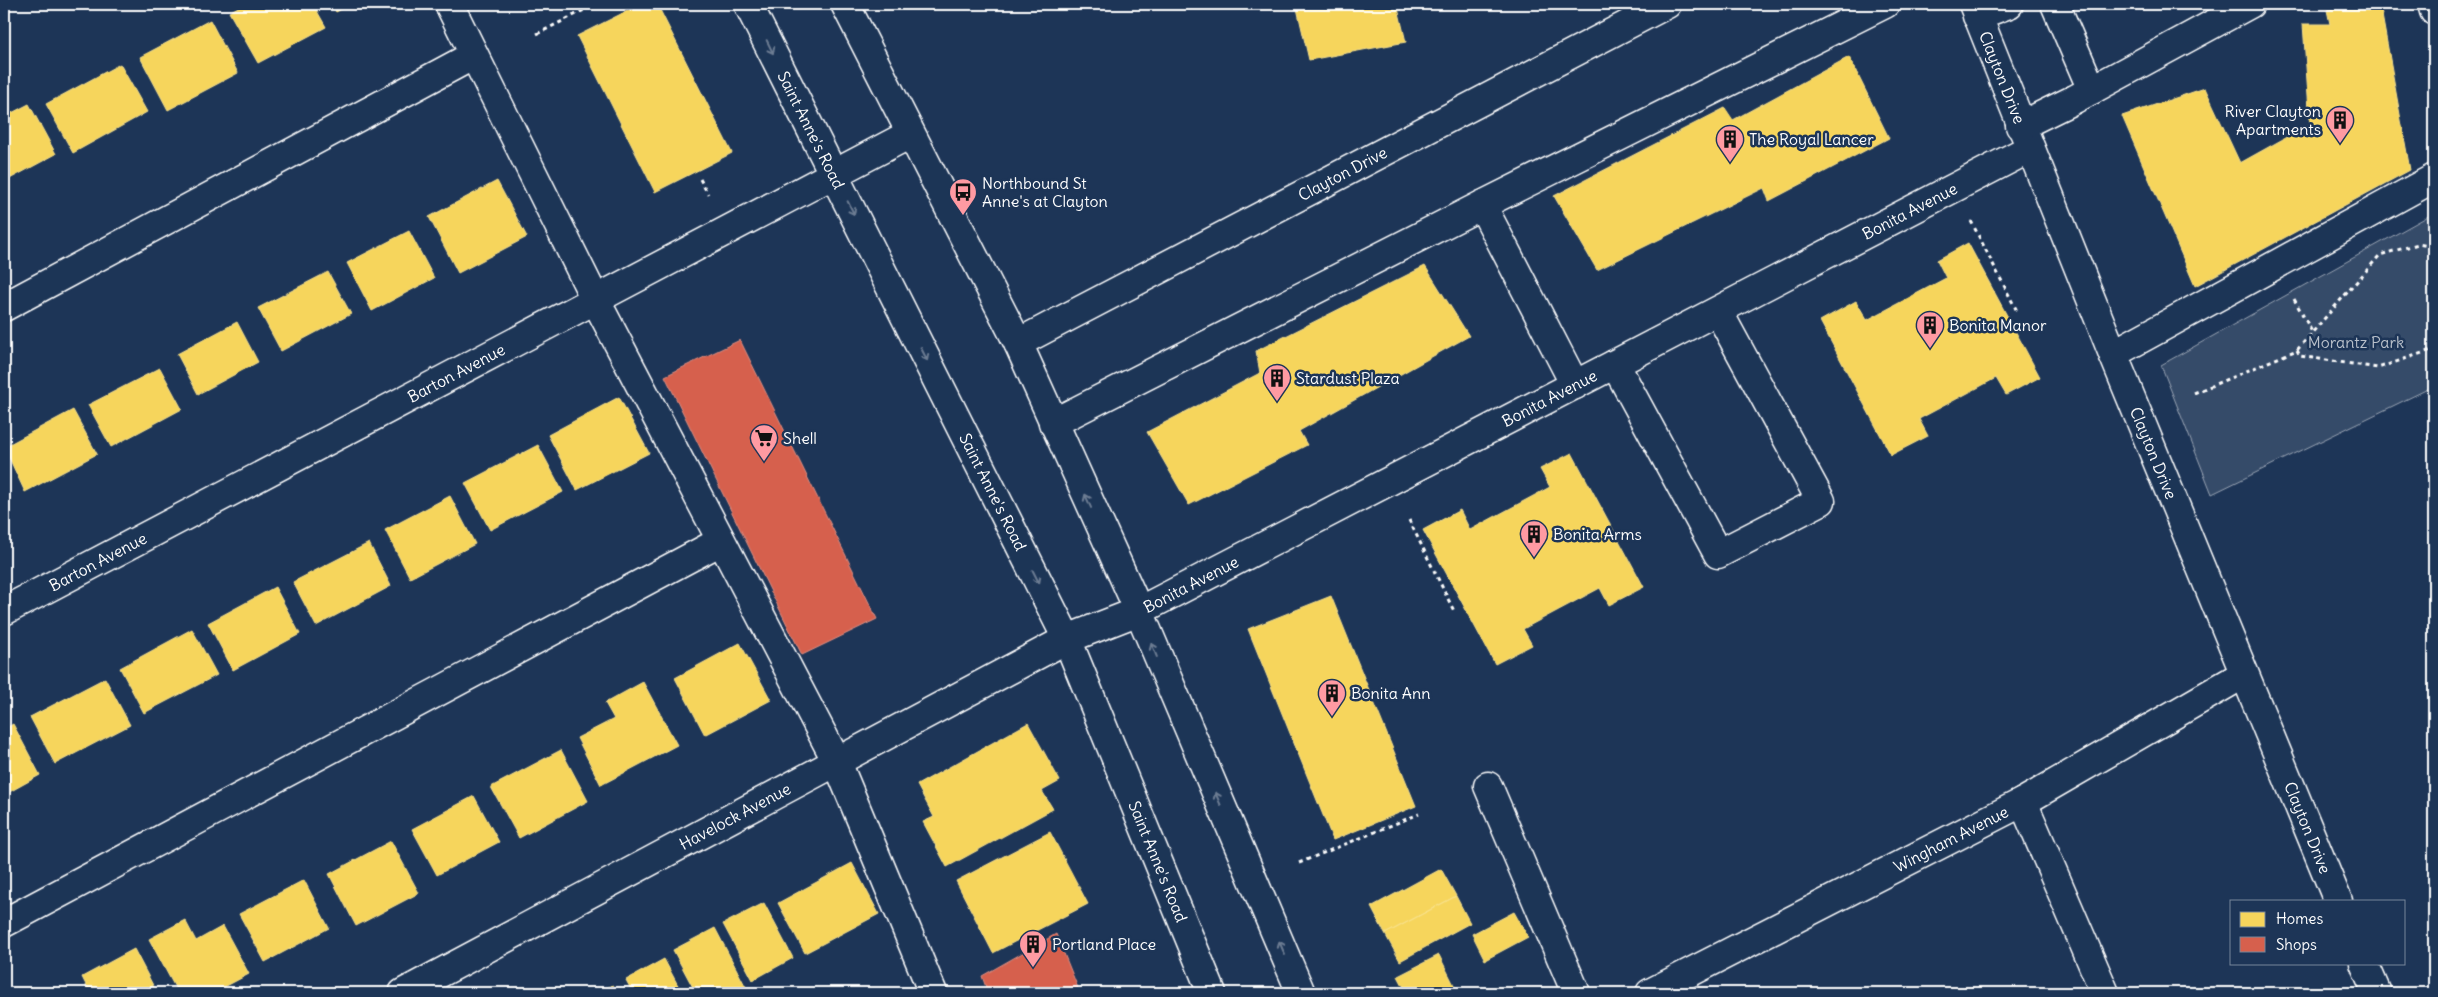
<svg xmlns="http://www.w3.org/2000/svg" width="2438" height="997" viewBox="0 0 2438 997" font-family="Delius,sans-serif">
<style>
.green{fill:#364b69;stroke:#9aa5b4}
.homes{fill:#f6d55c;stroke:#f9e28d}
.shops{fill:#d6604d;stroke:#e29082}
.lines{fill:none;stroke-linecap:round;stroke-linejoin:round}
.minor-casing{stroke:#fff;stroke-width:31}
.major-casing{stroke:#fff;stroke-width:31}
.path{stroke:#fff;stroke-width:3;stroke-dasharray:4 4;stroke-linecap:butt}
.minor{stroke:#1d3557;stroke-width:28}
.major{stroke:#1d3557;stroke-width:28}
.oneway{stroke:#6c7c92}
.labels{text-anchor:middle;stroke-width:5;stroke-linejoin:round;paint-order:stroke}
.street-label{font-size:16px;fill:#fff;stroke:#1d3557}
.poi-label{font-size:16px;fill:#fff;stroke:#1d3557;text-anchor:start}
.park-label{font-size:16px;fill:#b9c0ca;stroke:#1d3557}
</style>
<rect width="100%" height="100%" fill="#1d3557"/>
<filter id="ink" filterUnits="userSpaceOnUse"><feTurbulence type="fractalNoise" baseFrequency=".02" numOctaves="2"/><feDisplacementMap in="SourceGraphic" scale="10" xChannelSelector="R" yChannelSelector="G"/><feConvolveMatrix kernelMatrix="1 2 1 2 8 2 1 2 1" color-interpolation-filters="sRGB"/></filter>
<g filter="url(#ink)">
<path class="green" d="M2434,213V386L2212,494L2161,365Z"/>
<path class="homes" d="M244,4H313L326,27L258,63L229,12Z
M332,4H351L336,12Z
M641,4H657L732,153L655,192L577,36Z
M1296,4H1397L1406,42L1309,60Z
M2342,4H2380L2410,170L2195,286L2122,116L2205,88L2240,163L2310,124L2303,24H2330L2327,10L2342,5Z
M210,20L238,73L168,110L140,57Z
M1849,57L1889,138L1769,201L1764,188L1597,270L1554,196L1725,108L1733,120Z
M120,64L147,112L73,153L46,104Z
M29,104L56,154L4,182V117Z
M497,181L527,237L458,273L429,217Z
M409,231L434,278L372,311L347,263Z
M1968,243L2040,377L2006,395L1996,378L1919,419L1928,436L1891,455L1820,321L1856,301L1867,320L1946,278L1937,260Z
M1425,266L1469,336L1299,431L1307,445L1189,505L1147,432L1260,373L1256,351Z
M328,272L351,314L281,351L258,308Z
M237,322L258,362L198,394L177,354Z
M160,368L182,409L111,447L88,405Z
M619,397L649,453L577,490L548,435Z
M73,410L97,454L25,492L4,447Z
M538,445L563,492L490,530L465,483Z
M1572,453L1644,587L1609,605L1600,588L1523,629L1532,645L1495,664L1423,530L1460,510L1470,530L1550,487L1540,469Z
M450,496L475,544L410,578L385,530Z
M369,543L391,586L316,626L293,582Z
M275,587L300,634L233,670L208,623Z
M1331,596L1416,806L1333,840L1248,629Z
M192,629L217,675L144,713L120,668Z
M740,643L771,700L705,735L675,678Z
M105,678L130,725L55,764L30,717Z
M643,682L677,745L601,785L577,738L614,719L605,703Z
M1028,723L1060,781L1042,791L1053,809L947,867L923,822L934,817L917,785Z
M13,724L40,775L4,795V729Z
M561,750L588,801L519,838L491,787Z
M474,796L499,842L437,875L412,829Z
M1050,832L1088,904L993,953L956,881Z
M391,841L419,893L356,926L329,874Z
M852,863L879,914L805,953L778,903Z
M1441,869L1456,896L1385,934L1371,907Z
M304,880L329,928L265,962L239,914Z
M1456,896L1470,923L1400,961L1385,934Z
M764,903L793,958L753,980L723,924Z
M1514,912L1528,937L1485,960L1472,934Z
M185,920L196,941L223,926L249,974L213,993H178L149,939Z
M715,928L749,993H696L673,950Z
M134,949L157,993H90L82,977Z
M1439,955L1458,993H1407L1398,976Z
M664,959L682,993H633L626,980Z
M613,985L617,993H597Z"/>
<path class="shops" d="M740,340L877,619L802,655L665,376Z
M1056,934L1080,993H988L982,976Z"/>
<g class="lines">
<g class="minor-casing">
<g id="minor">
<path d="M449,4L595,299L837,762L933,993"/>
<path id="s1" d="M1973,4L2113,354L2338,901"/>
<path d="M2055,4L2092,90"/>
<path d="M2432,4L2434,11"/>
<path d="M1977,16L2009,4"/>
<path d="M2020,126L2075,99L2250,4"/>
<path d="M1482,205L1885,4"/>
<path d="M4,307L474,55"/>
<path id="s2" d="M1018,343L1667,4"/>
<path d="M2113,354L2434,178"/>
<path d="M1615,364L1718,554L1821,501L1718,311"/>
<path d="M1053,423L1482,205L1575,385"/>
<path id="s3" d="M4,611L910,134"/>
<path d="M1488,786L1576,993"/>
<path d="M2023,802L2105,993"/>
<path d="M4,923L721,541"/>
<path d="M2364,963L2377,993"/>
<path id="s4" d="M403,993L1067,639L1139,611L2029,149"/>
<path id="s5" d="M1650,993L2023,802L2244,674"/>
</g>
</g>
<g class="major-casing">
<g id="major">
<path id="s6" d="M748,4L1067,639L1212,993"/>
<path d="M845,4L1018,343L1139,611L1301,993"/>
</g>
</g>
<path class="path" d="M537,34L596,4
M700,179L708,194
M1971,221L2017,311
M2294,299L2312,332
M2297,350L2300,356L2378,368L2434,349
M2194,393L2297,350L2380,255L2418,244L2434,247
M1409,520L1455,613
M1299,863L1419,814"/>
<use href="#minor" class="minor"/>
<use href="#major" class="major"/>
</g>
<defs><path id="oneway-shaft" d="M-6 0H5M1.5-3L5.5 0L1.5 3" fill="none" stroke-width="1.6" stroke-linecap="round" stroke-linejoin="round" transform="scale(1.25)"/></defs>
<g class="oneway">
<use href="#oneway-shaft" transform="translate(770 47) rotate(64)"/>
<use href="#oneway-shaft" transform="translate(851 208) rotate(63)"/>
<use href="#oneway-shaft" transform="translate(924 354) rotate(63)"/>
<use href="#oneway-shaft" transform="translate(1088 501) rotate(-114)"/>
<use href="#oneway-shaft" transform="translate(1036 577) rotate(63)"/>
<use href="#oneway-shaft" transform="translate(1154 650) rotate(-112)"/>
<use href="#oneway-shaft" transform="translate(1218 799) rotate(-113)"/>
<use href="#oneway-shaft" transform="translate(1282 948) rotate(-113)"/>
</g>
</g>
<defs>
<g id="building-pin" transform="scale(1.4375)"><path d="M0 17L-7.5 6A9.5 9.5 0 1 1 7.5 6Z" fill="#ff9aa2" stroke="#1d3557"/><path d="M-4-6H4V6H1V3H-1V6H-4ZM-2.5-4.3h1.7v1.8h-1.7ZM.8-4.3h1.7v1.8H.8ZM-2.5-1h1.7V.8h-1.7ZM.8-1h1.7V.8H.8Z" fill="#111"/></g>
<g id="bus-pin" transform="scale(1.4375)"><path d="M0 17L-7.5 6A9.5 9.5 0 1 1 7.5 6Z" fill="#ff9aa2" stroke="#1d3557"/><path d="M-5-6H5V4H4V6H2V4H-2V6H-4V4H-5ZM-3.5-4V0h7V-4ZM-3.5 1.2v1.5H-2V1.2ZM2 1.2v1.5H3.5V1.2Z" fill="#111"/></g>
<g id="supermarket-pin" transform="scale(1.4375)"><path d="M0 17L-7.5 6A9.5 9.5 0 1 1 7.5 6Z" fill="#ff9aa2" stroke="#1d3557"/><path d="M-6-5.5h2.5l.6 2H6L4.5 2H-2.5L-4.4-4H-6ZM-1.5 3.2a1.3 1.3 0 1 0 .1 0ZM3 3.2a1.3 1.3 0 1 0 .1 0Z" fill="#111"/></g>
</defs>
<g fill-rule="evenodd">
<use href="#building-pin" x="2340" y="120"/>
<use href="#building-pin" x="1730" y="139"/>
<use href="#bus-pin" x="963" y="192"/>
<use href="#building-pin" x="1930" y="325"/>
<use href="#building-pin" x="1277" y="378"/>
<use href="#supermarket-pin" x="764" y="438"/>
<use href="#building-pin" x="1534" y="534"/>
<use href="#building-pin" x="1332" y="693"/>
<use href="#building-pin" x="1033" y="944"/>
</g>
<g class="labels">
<g class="street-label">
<text dy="6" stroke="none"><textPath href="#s1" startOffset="79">Clayton Drive</textPath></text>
<text dy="6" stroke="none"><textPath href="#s6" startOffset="141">Saint Anne's Road</textPath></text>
<text dy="6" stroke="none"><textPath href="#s2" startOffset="366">Clayton Drive</textPath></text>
<text dy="6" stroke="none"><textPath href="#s4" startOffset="1698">Bonita Avenue</textPath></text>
<text dy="6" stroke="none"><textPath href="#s3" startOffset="511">Barton Avenue</textPath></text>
<text dy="6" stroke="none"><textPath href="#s4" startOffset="1292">Bonita Avenue</textPath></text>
<text dy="6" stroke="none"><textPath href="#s1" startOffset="484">Clayton Drive</textPath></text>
<text dy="6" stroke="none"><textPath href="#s6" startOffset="546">Saint Anne's Road</textPath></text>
<text dy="6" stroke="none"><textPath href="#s3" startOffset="106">Barton Avenue</textPath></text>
<text dy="6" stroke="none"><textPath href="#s4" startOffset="888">Bonita Avenue</textPath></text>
<text dy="6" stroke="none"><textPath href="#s4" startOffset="376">Havelock Avenue</textPath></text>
<text dy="6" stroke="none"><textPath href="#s1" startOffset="889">Clayton Drive</textPath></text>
<text dy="6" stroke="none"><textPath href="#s5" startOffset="338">Wingham Avenue</textPath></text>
<text dy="6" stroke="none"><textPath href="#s6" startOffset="951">Saint Anne's Road</textPath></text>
</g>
<g class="poi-label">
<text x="2321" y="117" text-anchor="end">River Clayton<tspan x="2321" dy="18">Apartments</tspan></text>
<text x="1749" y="145">The Royal Lancer</text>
<text x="982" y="189">Northbound St<tspan x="982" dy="18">Anne's at Clayton</tspan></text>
<text x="1949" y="331">Bonita Manor</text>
<text x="1296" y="384">Stardust Plaza</text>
<text x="783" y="444">Shell</text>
<text x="1553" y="540">Bonita Arms</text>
<text x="1351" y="699">Bonita Ann</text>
<text x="1052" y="950">Portland Place</text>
</g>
<g class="park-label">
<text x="2356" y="348">Morantz Park</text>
</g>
</g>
<rect width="2438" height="997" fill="none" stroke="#1d3557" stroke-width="20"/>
<rect x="10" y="10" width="2418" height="977" fill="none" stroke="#fff" stroke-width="2" filter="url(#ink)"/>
<rect x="2230" y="900" width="175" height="65" fill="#1d3557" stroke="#77869a"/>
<rect x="2240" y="912" width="25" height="15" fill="#f6d55c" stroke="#77869a"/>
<text x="2276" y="924" font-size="15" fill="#ffffff">Homes</text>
<rect x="2240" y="937" width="25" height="15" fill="#d6604d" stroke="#77869a"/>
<text x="2276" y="950" font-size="15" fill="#ffffff">Shops</text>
</svg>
